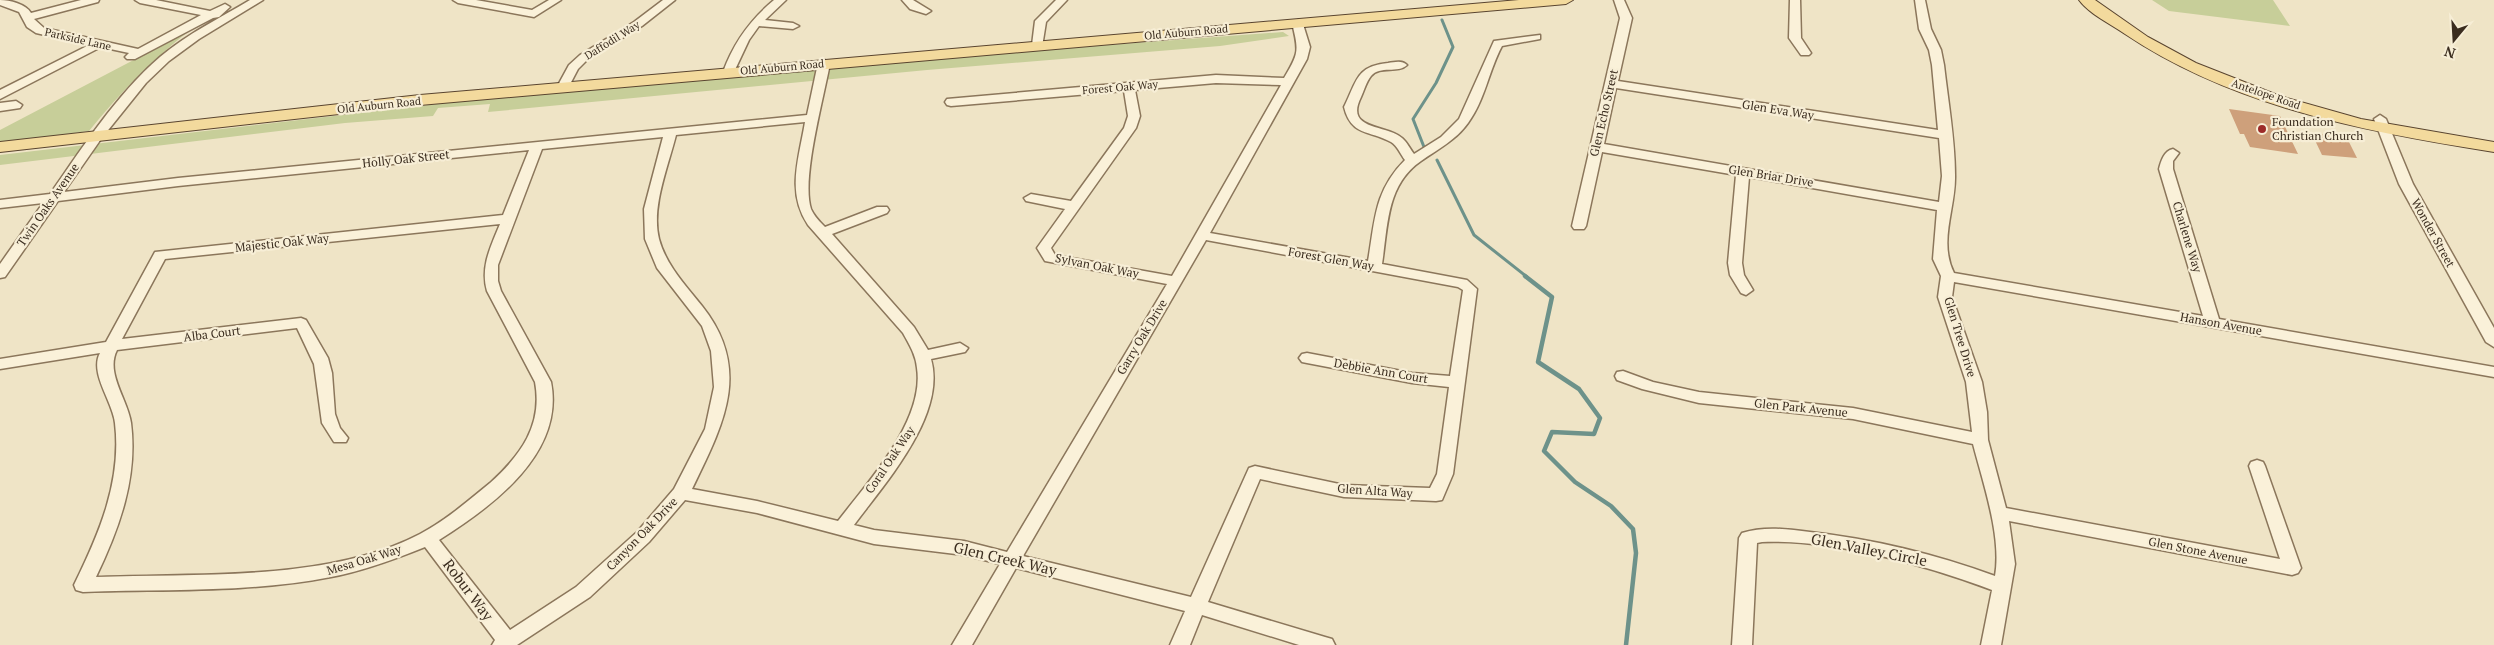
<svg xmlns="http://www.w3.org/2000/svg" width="2494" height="645" viewBox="0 0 2494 645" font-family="'PT Serif',serif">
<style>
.green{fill:#c7ce99}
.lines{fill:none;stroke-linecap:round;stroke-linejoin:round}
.stream-far1{stroke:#6d928a;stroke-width:3}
.stream{stroke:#6d928a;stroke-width:4.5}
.building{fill:#cea07b}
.minor-casing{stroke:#8b765b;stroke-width:3}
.major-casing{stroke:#59442f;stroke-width:2}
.minor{fill:#faf1d9;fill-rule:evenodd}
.major{fill:#f3da9d;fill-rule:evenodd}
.poi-dot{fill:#9c2b29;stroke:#f7eed6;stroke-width:2}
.labels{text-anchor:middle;stroke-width:4.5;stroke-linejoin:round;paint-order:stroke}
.far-street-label{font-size:11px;fill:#3b2d1f;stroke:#f7eed6}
.street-label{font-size:12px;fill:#3b2d1f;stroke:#f7eed6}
.poi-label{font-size:12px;fill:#3b2d1f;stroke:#f7eed6;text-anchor:start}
.near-street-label{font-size:15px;fill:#3b2d1f;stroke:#f7eed6}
</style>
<rect width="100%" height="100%" fill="#efe4c6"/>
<path class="green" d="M2152,0H2273L2290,26L2169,11Z
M189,31C151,61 120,93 89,131L0,143V130Z
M1283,32L1289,36L1220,46L927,70L488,112L490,104L438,108L433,116L345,123L0,165V155L445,103L1041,50Z"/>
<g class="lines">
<path class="stream-far1" d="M1424,147L1413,119L1436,83L1453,47L1442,20
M1437,160L1474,235L1527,277"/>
<path class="stream" d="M1525,276L1552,297L1538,362L1579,389L1600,418L1594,434L1552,432L1544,451L1575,482L1611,506L1633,529L1636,553L1626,645"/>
</g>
<path class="building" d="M2229,109L2280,116L2298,154L2250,147L2244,134H2240Z
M2311,132L2347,138L2357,158L2322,155Z"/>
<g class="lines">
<g class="minor-casing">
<path id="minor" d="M0,0C10,0 26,4 31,13L81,0H99L98,2L34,19L44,28L138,49L201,15L140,3L135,0H156L210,11L225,4L230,7L219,17L213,18L135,59H127L125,57L129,53L101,47L0,99V90L89,45L36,33L27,27L19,12L0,5Z
M250,0H263L199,39L169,61L146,83L101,139L64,192L178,178L807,115L818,63L824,60L828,61L830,63C824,97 801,179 811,209C814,216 820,222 825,227L877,207H887L889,210L887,213L832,234L914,327L928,350L960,343L968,348L965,352L931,359C947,415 885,483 854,525L874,530L964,541L1007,552L1167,284L1045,261L1037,248L1065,209L1026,201L1024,198L1031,194L1071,201L1124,128L1128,116L1124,91L951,106L947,105L945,102L947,99L1216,75L1284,78C1299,53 1299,51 1292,23L1298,20L1302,21L1310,47L1307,59L1210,233L1368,261C1375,221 1374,191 1405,160C1401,155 1397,145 1391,142C1369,130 1351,136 1344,107C1357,81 1356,66 1388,63C1395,62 1402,60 1407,65C1398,74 1380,65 1371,76C1366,82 1364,91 1361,97C1344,131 1387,124 1402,138C1407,142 1410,149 1414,154L1441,137L1459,119L1494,41L1540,35V39L1502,46C1489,70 1485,100 1468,123C1456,140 1438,149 1421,161C1386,185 1388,226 1382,264L1467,280L1477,289L1453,474L1442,500L1436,501L1344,497L1260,479L1208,602L1325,637L1332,639L1335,645H1299L1202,615L1190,645H1170L1185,611L1016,568L972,645H952L1000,564L964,555L874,544L757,513L685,500L649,542L590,597L517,645H492L495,640L425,547C395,559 363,571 331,577C250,593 165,589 83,592L76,590L74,585C99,534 122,481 115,423C113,402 89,373 100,353L0,369V359L106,342L155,252L503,215L529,150L178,186L58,201L5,277L0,278V264L43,203L0,208V200L50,194C83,147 116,95 160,57C187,34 220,18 250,0ZM1216,83L1281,85L1172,276L1055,255L1051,248L1136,128L1140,116L1135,90ZM805,122C799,159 786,192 808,225L903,333C909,344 916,355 917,368C925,420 868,482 838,521L757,501L692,489C723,425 753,370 702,306C686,286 666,265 659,239C651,207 668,167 676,135ZM663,137L644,209L645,239L657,268L702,326L711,351L714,387L705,429L674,489L637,532L576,587L510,630L439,540C493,506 565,453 551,382L501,291L498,281V265L542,149ZM500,224C491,246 480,267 487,291L535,382C543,425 521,455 490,483C468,501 445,521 420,534C328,582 197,573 96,577C119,529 138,478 131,423C128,400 105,373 117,350L297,328L314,364L322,423L334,442H346L348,438L340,428L335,414L332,373L328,358L306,320L301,318L122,339L165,259ZM1206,240L1458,287L1463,290L1450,376L1412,373L1307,353L1302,354L1299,358L1302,362L1307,363L1412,383L1449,387L1437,474L1430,488L1344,485L1255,466L1249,468L1191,597L1023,556Z
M453,0H476L532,10L549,0H561L534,17L458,3Z
M663,0H675L642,26L588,59L578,69L567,90H559L557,87L569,65L580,55L634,22Z
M774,0H786L765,20L793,23L799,26L793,29L759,26L749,40L733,74H725L723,72C734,42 750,20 774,0Z
M902,0H913L931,11L926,14L910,9Z
M1056,0H1067L1046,22L1042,47H1034L1032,45L1035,21Z
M1614,0H1624L1632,18L1618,81L1938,130L1932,65L1929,50L1919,29L1915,0H1925L1931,29L1941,50L1944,65C1948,101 1955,139 1955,175C1956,208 1938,241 1954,273L2203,316L2159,169C2161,161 2164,151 2173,149L2179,153L2173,161V169L2219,319L2494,367V377L1954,282L1952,297L1982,382L1987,412L1988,440L2006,508L2280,559L2249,466L2251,462L2257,460L2263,462L2265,466L2301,568L2298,573L2292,575L2009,521L2015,564L2001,645H1981L1992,590C1925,565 1834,539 1762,542L1757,543L1752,645H1732L1739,538L1742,533C1764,526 1787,529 1810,532C1873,539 1935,554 1995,576C2002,537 1983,483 1973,444L1853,419L1699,403L1642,389L1617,380L1615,376L1617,372L1623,371L1653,382L1699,392L1853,408L1972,432L1966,382L1938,297L1941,276L1933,259L1937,210L1749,177L1742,263L1744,275L1753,290L1746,295L1741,293L1730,275L1728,263L1736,175L1602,152L1586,226L1584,229H1574L1572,226L1620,18ZM1616,88L1939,138L1942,176L1939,202L1604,144Z
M1790,0H1800L1801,38L1811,53L1809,55H1801L1789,38Z
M16,101L22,105L20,108L0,111V103Z
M2380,115L2386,119L2413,184L2494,328V347L2486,342L2399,184L2374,119Z"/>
</g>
<g class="major-casing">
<path id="major" d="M1519,0H1573L1566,4L420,105L0,152V142L420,95Z
M2079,0H2095L2148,37L2196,63L2280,96L2361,119L2494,142V152C2366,132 2234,107 2125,34C2111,24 2089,14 2079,0Z"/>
</g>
<use href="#minor" class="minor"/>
<use href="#major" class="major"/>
</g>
<circle class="poi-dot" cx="2262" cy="129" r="5"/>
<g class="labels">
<g class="far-street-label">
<text transform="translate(1186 32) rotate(-5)" y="4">Old Auburn Road</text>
<text transform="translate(78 39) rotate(13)" y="4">Parkside Lane</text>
<text transform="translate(612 40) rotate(-32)" y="4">Daffodil Way</text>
<text transform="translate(782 67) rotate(-5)" y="4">Old Auburn Road</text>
<text transform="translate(1120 87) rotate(-5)" y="4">Forest Oak Way</text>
<text transform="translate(2266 94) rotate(19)" y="4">Antelope Road</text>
<text transform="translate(379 105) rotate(-6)" y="4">Old Auburn Road</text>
</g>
<g class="street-label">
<text transform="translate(1778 110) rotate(9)" y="4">Glen Eva Way</text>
<text transform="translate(1604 113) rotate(-77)" y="4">Glen Echo Street</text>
<text transform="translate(406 159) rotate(-6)" y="4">Holly Oak Street</text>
<text transform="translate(1771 176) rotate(9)" y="4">Glen Briar Drive</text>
<text transform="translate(48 205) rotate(-55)" y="4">Twin Oaks Avenue</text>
<text transform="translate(2433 233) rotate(61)" y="4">Wonder Street</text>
<text transform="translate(2187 237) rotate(73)" y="4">Charlene Way</text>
<text transform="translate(282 243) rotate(-6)" y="4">Majestic Oak Way</text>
<text transform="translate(1331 259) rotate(10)" y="4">Forest Glen Way</text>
<text transform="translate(1097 266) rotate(11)" y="4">Sylvan Oak Way</text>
<text transform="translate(2221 324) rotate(10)" y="4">Hanson Avenue</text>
<text transform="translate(212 334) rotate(-7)" y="4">Alba Court</text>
<text transform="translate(1142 337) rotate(-59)" y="4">Garry Oak Drive</text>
<text transform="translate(1960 337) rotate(73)" y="4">Glen Tree Drive</text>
<text transform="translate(1381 371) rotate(10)" y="4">Debbie Ann Court</text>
<text transform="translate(1801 408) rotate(6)" y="4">Glen Park Avenue</text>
<text transform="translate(890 460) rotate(-56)" y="4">Coral Oak Way</text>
<text transform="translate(1375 491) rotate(4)" y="4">Glen Alta Way</text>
<text transform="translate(642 534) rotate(-46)" y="4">Canyon Oak Drive</text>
<text transform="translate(2198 551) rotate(11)" y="4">Glen Stone Avenue</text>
<text transform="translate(364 560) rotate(-17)" y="4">Mesa Oak Way</text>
</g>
<g class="poi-label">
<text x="2272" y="126">Foundation<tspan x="2272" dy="14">Christian Church</tspan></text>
</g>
<g class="near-street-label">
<text transform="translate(1869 550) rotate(11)" y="5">Glen Valley Circle</text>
<text transform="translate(1005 559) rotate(13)" y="5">Glen Creek Way</text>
<text transform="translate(468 590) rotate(53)" y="5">Robur Way</text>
</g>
</g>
<g transform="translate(2454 40) rotate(198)" stroke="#f7eed6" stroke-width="4" paint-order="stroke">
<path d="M0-4L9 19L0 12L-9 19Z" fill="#3b2d1f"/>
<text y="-8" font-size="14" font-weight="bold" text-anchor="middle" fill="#3b2d1f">N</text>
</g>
</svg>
